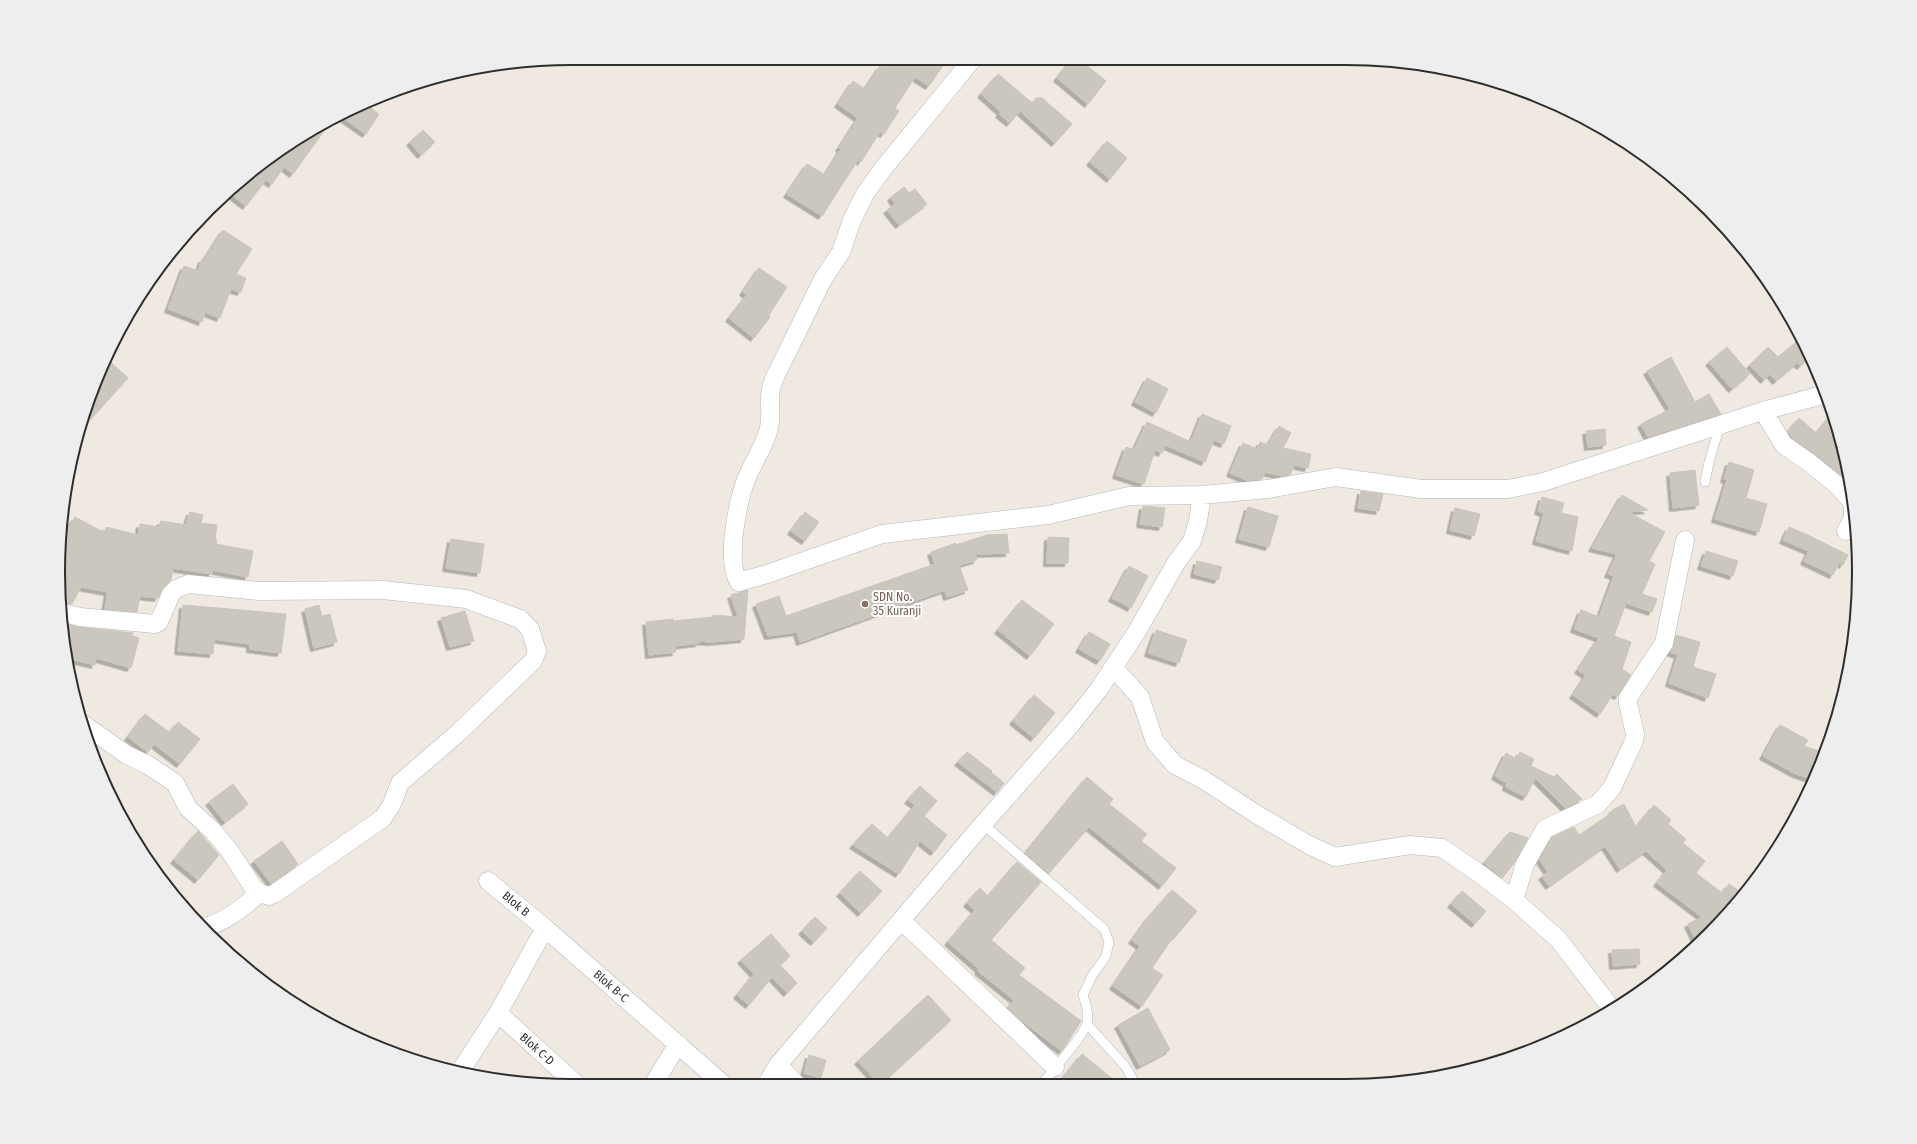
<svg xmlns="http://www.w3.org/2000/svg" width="1917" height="1144" viewBox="0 0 1917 1144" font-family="'Fira Sans Condensed',sans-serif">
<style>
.building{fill:#cbc7bf;stroke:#cbc5ba;filter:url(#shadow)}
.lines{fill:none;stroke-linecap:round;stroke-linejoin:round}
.service-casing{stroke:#b4b7c1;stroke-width:10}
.minor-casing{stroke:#b4b7c1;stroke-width:19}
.service{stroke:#fff;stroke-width:9}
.minor{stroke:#fff;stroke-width:18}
.education-dot{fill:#8d6e63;stroke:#fff;stroke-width:1.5}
.labels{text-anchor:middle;stroke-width:4;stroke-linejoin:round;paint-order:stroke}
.education-label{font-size:12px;fill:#785e54;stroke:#fff;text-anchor:start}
.street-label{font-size:12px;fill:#2e2e2e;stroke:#fff}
.rim{fill:none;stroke:#2e2e2e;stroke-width:2}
</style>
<defs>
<filter id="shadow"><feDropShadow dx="-3.5" dy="3.5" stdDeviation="0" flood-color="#0004"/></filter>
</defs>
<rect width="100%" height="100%" fill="#efe9e1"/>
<path class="building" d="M1071,60H1080L1106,81L1088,104L1057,78Z
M889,61H946L929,86L915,77L895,108L899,111L884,134L880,132L861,162L858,160L822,216L787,194L807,164L825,175L841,149L839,148L858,118L838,104L853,81L865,89L880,66L884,68Z
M998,74L1032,103L1036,98H1042L1072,124L1055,143L1020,111L1010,123L999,114L1001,112L981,94Z
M364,103L379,114L366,134L339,115Z
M334,117L293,174L284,167L272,184L266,180L246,206L228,192L259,164Z
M423,130L435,142L421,155L410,142Z
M1107,141L1127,158L1110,179L1090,162Z
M904,187L909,193L915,189L927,204L899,225L887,210L895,204L891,197Z
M223,230L252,249L236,274L246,278L241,292L231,289L220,318L205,312L202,322L168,309L184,266L198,271L202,259L204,260Z
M759,268L787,287L769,315L770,317L754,338L729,318L747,295L743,292Z
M1800,339L1810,357L1800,366L1797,363L1776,381L1770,374L1764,380L1750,365L1768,347L1778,357Z
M1727,347L1750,374L1732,389L1709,362Z
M1671,357L1695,402L1709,394L1721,414L1648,437L1641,424L1670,409L1647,371Z
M106,358L128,378L79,432H78Z
M1147,378L1168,389L1156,413L1135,402Z
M1202,414L1231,426L1224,444L1214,440L1205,462L1165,445L1162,453L1155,450L1144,484L1116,475L1126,447L1134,450L1147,422L1191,442Z
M1832,414L1849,472L1850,484L1817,455L1792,438L1788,431L1799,418L1816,433Z
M1279,426L1291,433L1283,448L1311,454L1308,468L1294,465L1291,474L1282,476L1265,472L1262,479L1247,480L1230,473L1243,443L1257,449L1260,442L1268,445Z
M1605,429L1606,445L1588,447L1586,431Z
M1729,462L1754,470L1746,498L1767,504L1759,532L1715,519L1727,480L1724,479Z
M1695,470L1699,505L1673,508L1670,473Z
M1361,491L1383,494L1379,511L1358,508Z
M1622,495L1648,510L1628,512L1665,532L1649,561L1655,564L1642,594L1657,599L1652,612L1626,603L1614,636L1631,642L1622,669L1631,675L1618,696L1613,694L1600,714L1573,695L1586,675L1578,670L1599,638L1574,629L1581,610L1599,617L1614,576L1608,574L1617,554L1592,548Z
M1542,497L1564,503L1561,513L1578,517L1572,551L1536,541L1544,513L1538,511Z
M1143,506L1165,508L1162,527L1140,524Z
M1248,507L1278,516L1269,547L1239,539Z
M1455,508L1480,514L1474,536L1450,530Z
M190,512L203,515L201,523L217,525L215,540H217L216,544L253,551L248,577L212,570V574L173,568L171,580L163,587L158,598L140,596L137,612L105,609L108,592L81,587L72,604L59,602L61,541L75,517L105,533L106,527L138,535L140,524L159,527L161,521L186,525Z
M805,512L819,522L805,541L791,531Z
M1789,527L1808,535L1848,555L1843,565L1839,563L1833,575L1804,561L1809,551L1783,540Z
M1007,534L1009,553L975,554L977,560L959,565L968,590L947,597L945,590L800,642L797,632L768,636L756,604L779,596L786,616L935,564L931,552L956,543V545L987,535Z
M1048,537L1069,538L1068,563H1047Z
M451,539L484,544L480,573L446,568Z
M1706,551L1738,561L1733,576L1701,566Z
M1197,561L1222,567L1218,580L1194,574Z
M1129,566L1148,576L1131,608L1112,598Z
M748,590L744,639L711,642L698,641L699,643L675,646L676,652L649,655L646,622L673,619V621L713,617V615L738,617L731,595Z
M1022,600L1054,624L1030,656L998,630Z
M183,605L286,614L281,653L250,649V644L214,639L213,654L178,651Z
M319,605L322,616L330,614L337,642L314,648L305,609Z
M465,611L474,641L450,647L441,618Z
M61,623L79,627L133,633L132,636L139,638L131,668L96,658L95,665L66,658Z
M1156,630L1187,640L1179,663L1148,653Z
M1089,632L1110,644L1100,661L1079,649Z
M1676,635L1700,642L1693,667L1716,674L1708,698L1669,683L1678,655L1670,652Z
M1034,695L1055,713L1034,738L1013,721Z
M145,714L170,733L178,722L200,739L180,764L154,744L148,752L128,737Z
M1780,725L1808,740L1804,746L1824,753L1820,768L1814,780L1796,774L1763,756Z
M967,752L992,771L991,772L1004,783L997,792L958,762Z
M1520,752L1534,759L1531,766L1554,777L1557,774L1582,799L1565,808L1535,778L1526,797L1506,787L1507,783L1495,776L1506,753L1517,759Z
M1087,777L1113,799L1109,804L1147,834L1141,841L1176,868L1162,886L1089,827L1049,873L1025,853Z
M233,784L248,804L225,822L209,802Z
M920,786L937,801L924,816L947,835L934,852L920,841L899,874L853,845L872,824L888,838L915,805L908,800Z
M1624,804L1636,827L1654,805L1671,820L1668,824L1686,839L1683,843L1705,861L1696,873L1722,893L1729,884L1742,893L1708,936L1703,939L1697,943L1688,924L1702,917L1657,883L1667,870L1646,851L1620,869L1605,846L1549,886L1542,876L1548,872L1540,860L1552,837L1574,827L1579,835L1613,812L1612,810Z
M198,831L219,855L198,880L174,860Z
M1510,832L1528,838L1515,862L1502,878L1484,863Z
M282,841L298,864L271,883L254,861Z
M1017,862L1041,882L991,940L1025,968L1019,975L1081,1021L1062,1051L1023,1022L1008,1008L1014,1000L978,971L979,969L948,942L975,910L967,903L980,888L988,896Z
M860,871L882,891L861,913L840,893Z
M1172,890L1197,911L1175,937L1174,936L1152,968L1163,975L1142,1006L1113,986L1140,946L1132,940L1147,919Z
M1462,891L1486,911L1475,924L1451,904Z
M815,917L827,928L814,942L802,931Z
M771,934L790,956L780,965L797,983L787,993L772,977L749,1005L737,995L754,974L741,960Z
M1639,949L1640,964L1613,966L1612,950Z
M928,995L951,1020L880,1085L858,1061Z
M1148,1008L1170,1050L1140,1066L1118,1025Z
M1082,1054L1120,1085H1057Z
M809,1055L826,1060L821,1078L804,1073Z"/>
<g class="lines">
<g class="service-casing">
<path id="service" d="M1705,482L1709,462L1720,425
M983,824L1104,929L1109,942L1106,956L1092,976L1083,995C1086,1004 1089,1013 1087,1023C1084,1036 1051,1072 1041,1085
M1087,1024L1125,1066L1136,1085"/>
</g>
<g class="minor-casing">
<path id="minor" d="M971,61L882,170L865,194L852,220L841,252L823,279L774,379C766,399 773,410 769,428C765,445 755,459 748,475C738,498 725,561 739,582L767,574L882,534L1048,515L1129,496L1202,495L1268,489L1336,477L1421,489H1508L1543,482L1763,411L1826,394
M1763,411L1784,445L1810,463L1838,486L1852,502
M1846,531L1853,518V508
M60,612L80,617L155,624L159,622L171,594L176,589L188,584L259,591L383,590L466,599L520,619L530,629L537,651L533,661L458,733L400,783L392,804L383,818L274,894L269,896L260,893L253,887L229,850L213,831L188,808L175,783L148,765L127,755L83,724
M1114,668L1140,697L1155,742L1175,765L1204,780L1256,814L1309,845L1335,857L1410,845L1442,848L1480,874L1514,900L1558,939L1612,1009
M488,881L545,928L724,1085
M1514,900L1525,864L1545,829L1598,804L1612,788L1634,741L1635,734L1628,703V698L1664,643L1685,540
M901,920L1055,1067
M204,927C225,923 244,906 260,893
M498,1013L577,1085
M461,1070L498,1013L545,928
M653,1085L678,1044
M766,1085L778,1065
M797,1085L778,1065L983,824L1073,722L1099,689L1136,633L1176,563L1192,541L1198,521L1202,495"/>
</g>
<use href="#service" class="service"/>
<use href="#minor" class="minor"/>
</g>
<circle class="education-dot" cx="865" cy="604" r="4"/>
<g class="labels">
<g class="education-label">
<text x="873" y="601">SDN No.<tspan x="873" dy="14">35 Kuranji</tspan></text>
</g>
<g class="street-label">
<text transform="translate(516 904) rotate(40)" y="4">Blok B</text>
<text transform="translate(611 986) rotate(41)" y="4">Blok B-C</text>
<text transform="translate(537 1049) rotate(42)" y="4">Blok C-D</text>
</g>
</g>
<path d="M0 0H1917V1144H0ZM572 65H1345A507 507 0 0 1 1852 572V572A507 507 0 0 1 1345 1079H572A507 507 0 0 1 65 572V572A507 507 0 0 1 572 65Z" fill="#eee" fill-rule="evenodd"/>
<path class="rim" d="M572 65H1345A507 507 0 0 1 1852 572V572A507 507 0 0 1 1345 1079H572A507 507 0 0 1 65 572V572A507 507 0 0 1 572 65Z"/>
</svg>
